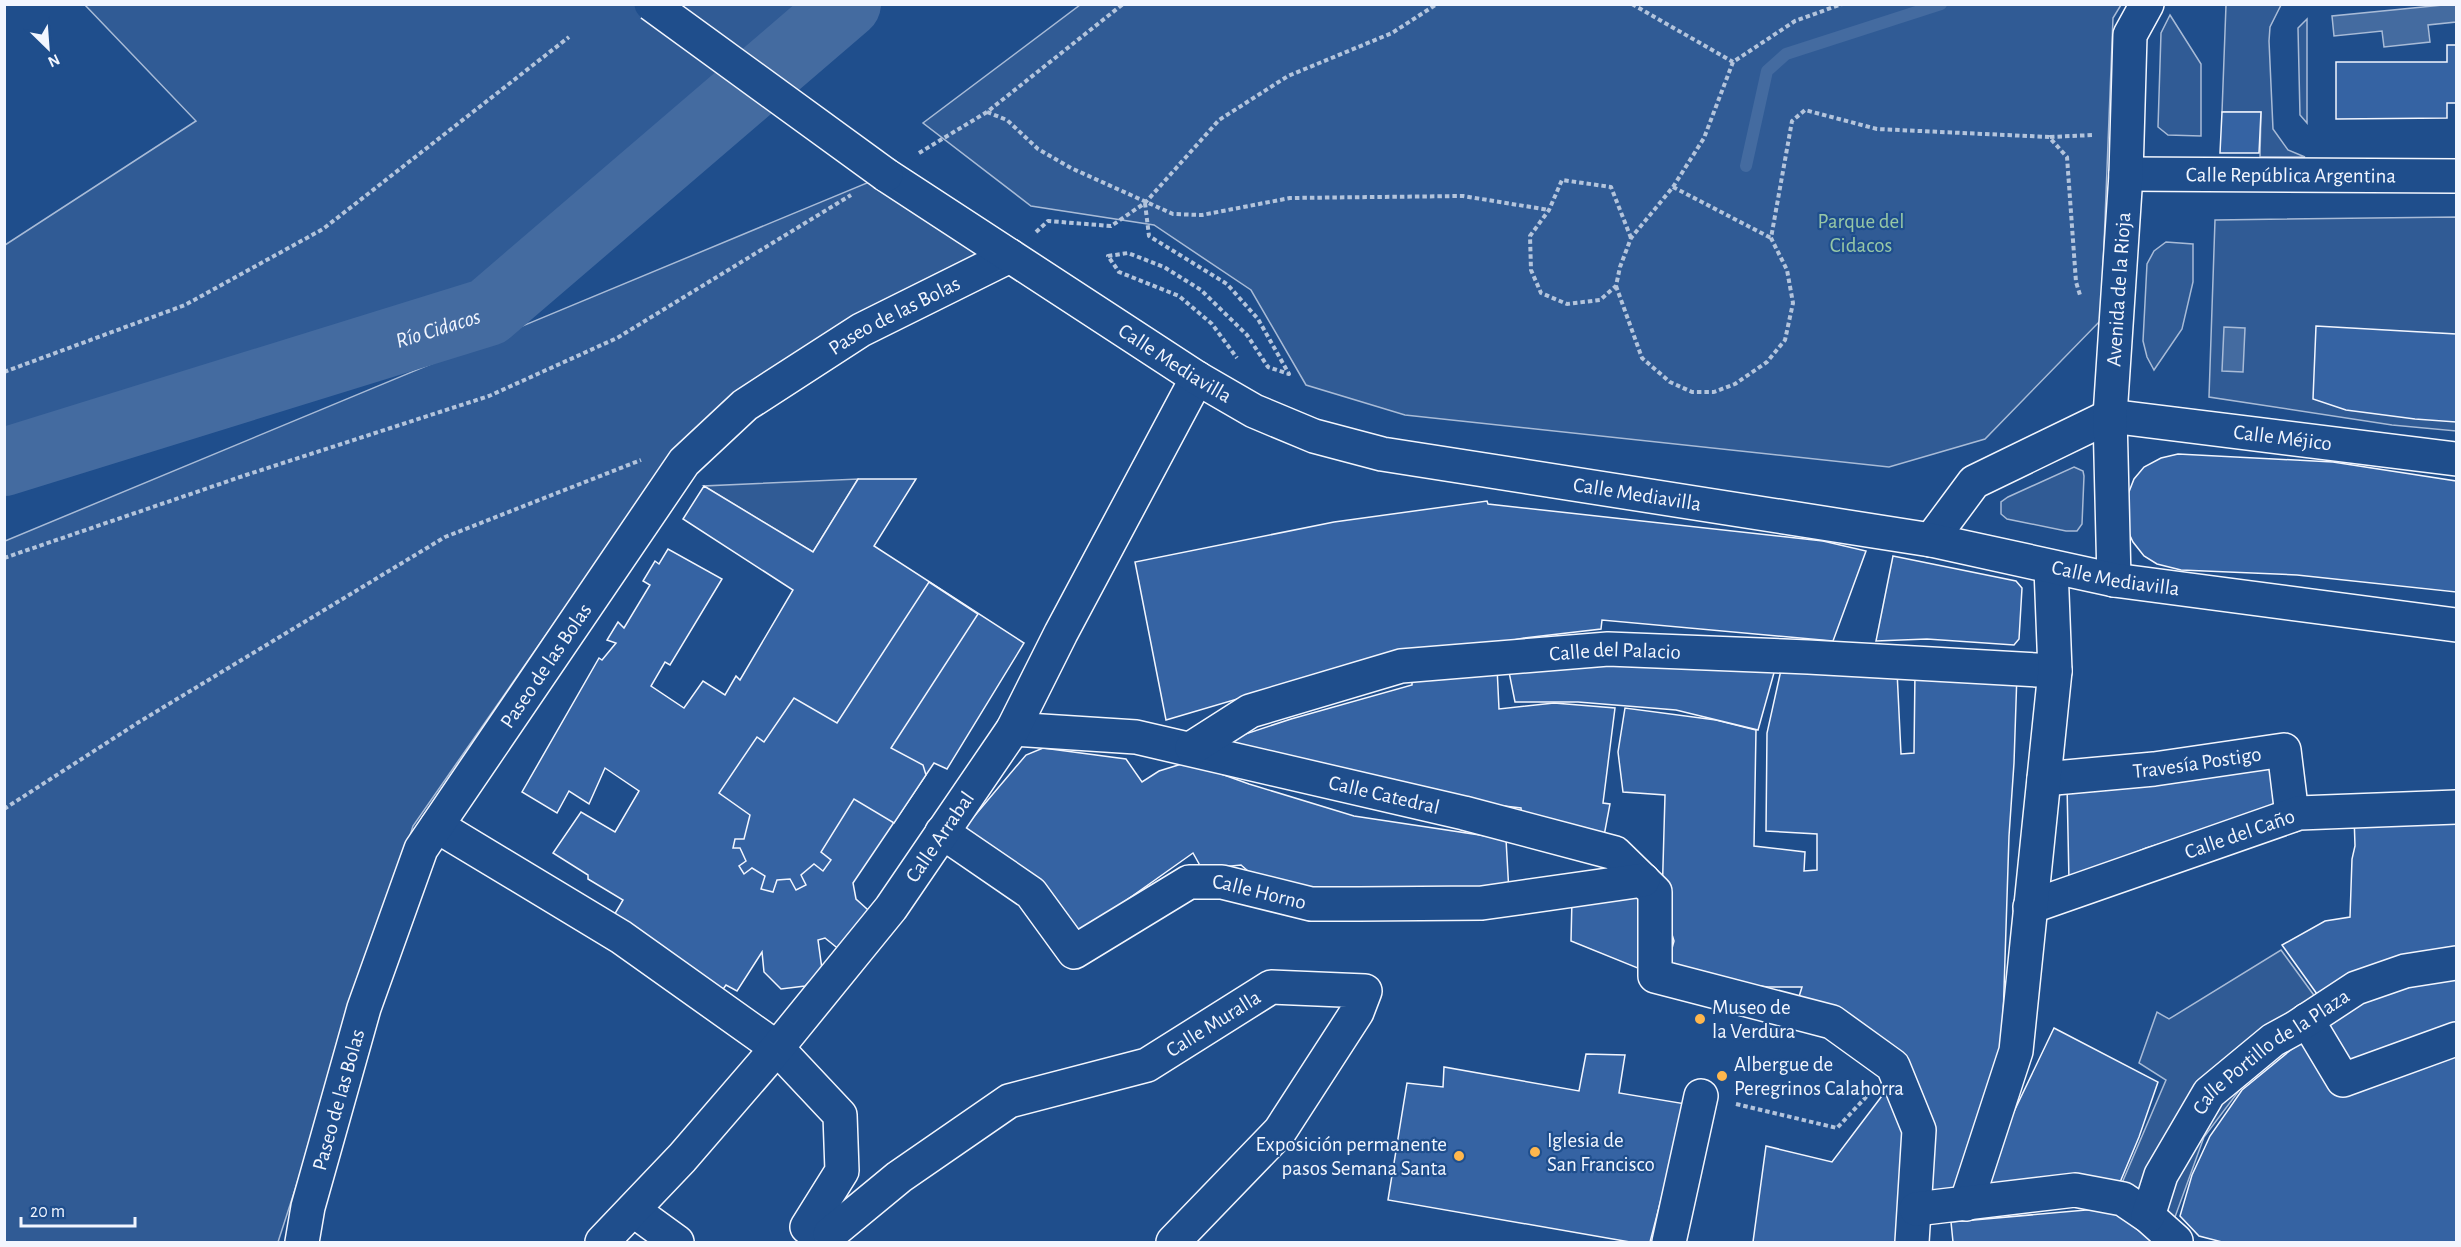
<svg xmlns="http://www.w3.org/2000/svg" width="2461" height="1247" font-family="'Alegreya Sans',sans-serif">
<rect width="100%" height="100%" fill="#1f4e8c"/>
<g fill="#305b95" stroke="#a8bbd7" stroke-width="1.5">
<polygon points="85,5 847,5 488,312 5,462 5,245 196,121"/>
<polygon points="1080,5 2121,5 2113,18 2101,320 1985,439 1889,467 1405,415 1306,385 1251,290 1154,225 1031,206 923,123"/>
<polygon points="2226,5 2281,5 2270,27 2269,41 2273,129 2288,150 2305,157 2260,157 2261,112 2222,112"/>
<polygon points="2170,15 2201,64 2201,136 2168,135 2158,127 2161,33"/>
<polygon points="2307,19 2307,123 2300,115 2298,28"/>
<polygon points="886,175 1010,256 678,445 413,826 278,1242 5,1242 5,541"/>
<polygon points="2456,217 2456,431 2392,425 2209,397 2215,220"/>
<polygon points="2166,242 2193,244 2193,282 2182,329 2154,370 2147,357 2143,341 2147,264 2154,251"/>
<polygon points="2074,467 2083,471 2084,476 2082,524 2077,531 2066,531 2007,519 2001,514 2001,502 2008,497"/>
<polygon points="858,479 813,552 704,486"/>
<polygon points="2281,950 2324,1009 2247,1080 2204,1137 2167,1239 2116,1197 2166,1080 2139,1063 2157,1012 2169,1019"/>
</g>
<g fill="#446ba0" stroke="#a8bbd7" stroke-width="1.5">
<polygon points="2443,5 2456,5 2456,22 2428,25 2430,42 2384,47 2382,31 2334,36 2332,16"/>
<polygon points="2224,327 2245,328 2243,372 2222,371"/>
</g>
<g fill="none" stroke-linecap="round" stroke-linejoin="round">
<polyline stroke="#446ba0" stroke-width="12" points="1746,166 1767,71 1786,54 1941,4"/>
<path stroke="#446ba0" stroke-width="68" id="s1" d="M4 462 488 312 847 4"/>
</g>
<g fill="#3563a3" stroke="#f2f6ff" stroke-width="1.5">
<polygon points="2447,45 2456,45 2456,103 2447,103 2447,118 2336,119 2336,62 2447,62"/>
<polygon points="2222,112 2261,112 2259,153 2220,153"/>
<polygon points="2316,326 2456,334 2456,422 2415,419 2346,410 2313,399"/>
<polygon points="2178,454 2333,462 2456,481 2456,592 2297,575 2181,570 2157,564 2144,556 2133,542 2126,527 2125,502 2134,479 2144,467 2161,458"/>
<polygon points="858,479 916,479 874,546 1024,643 947,769 934,763 853,883 856,899 876,917 846,955 825,938 818,940 822,969 805,986 781,989 764,972 762,952 737,991 726,985 719,995 610,922 623,900 588,879 588,875 553,853 581,812 615,832 639,791 605,768 589,804 569,791 557,813 522,792 599,658 602,660 616,643 607,640 618,622 624,628 650,585 643,581 655,561 659,564 668,549 722,579 670,665 665,662 651,686 684,708 703,681 725,695 736,676 740,680 793,590 683,519 704,486 813,552"/>
<polygon points="1487,501 1488,504 1823,541 1866,551 1833,641 1602,620 1601,629 1524,638 1295,682 1166,720 1135,562 1334,522"/>
<polygon points="1893,556 2016,581 2022,588 2019,639 2014,645 1927,639 1876,641"/>
<polygon points="929,582 978,614 891,748 923,765 926,775 894,823 854,799 821,852 831,860 823,871 814,864 801,875 806,885 796,890 790,879 777,880 773,892 761,889 765,876 752,868 744,874 739,866 746,861 740,848 733,848 735,839 744,839 750,815 719,793 757,737 764,742 794,698 837,723"/>
<polygon points="1783,661 1897,671 1901,754 1914,753 1915,671 2017,673 2014,763 2009,836 2002,1051 1952,1199 1922,1190 1886,1050 1798,1000 1802,987 1768,987 1729,982 1668,963 1674,941 1662,901 1665,795 1623,792 1618,752 1625,708 1716,720 1756,730 1754,846 1805,852 1804,871 1817,870 1817,834 1766,831 1767,733"/>
<polygon points="1507,662 1777,662 1758,730 1676,710 1578,702 1515,702"/>
<polygon points="1497,667 1499,709 1554,703 1615,708 1603,803 1610,804 1604,836 1522,823 1521,808 1478,803 1218,743 1291,719 1412,685 1412,677"/>
<polygon points="1043,748 1126,759 1142,782 1159,771 1188,762 1249,784 1354,816 1506,839 1509,893 1272,892 1241,865 1202,869 1193,853 1073,938 960,833 1026,755"/>
<polygon points="2276,757 2279,808 2146,848 2069,881 2067,785"/>
<polygon points="2354,815 2456,818 2456,956 2322,1001 2282,945 2325,921 2350,917 2352,859 2355,846"/>
<polygon points="1640,888 1640,969 1571,941 1572,899"/>
<polygon points="2456,968 2456,1031 2344,1075 2318,1024 2349,1001"/>
<polygon points="2054,1028 2158,1082 2139,1137 2118,1187 1983,1195 1995,1151"/>
<polygon points="2309,1035 2335,1076 2456,1043 2456,1242 2222,1242 2199,1236 2180,1216 2192,1175 2210,1136 2242,1090"/>
<polygon points="1586,1054 1625,1055 1619,1093 1686,1104 1650,1242 1630,1242 1388,1200 1407,1083 1443,1087 1444,1067 1579,1091"/>
<polygon points="1891,1084 1908,1141 1902,1242 1753,1242 1766,1146 1832,1162"/>
<polygon points="2086,1210 2115,1210 2159,1242 1953,1242 1951,1222"/>
</g>
<g fill="none" stroke-linecap="round" stroke-linejoin="round">
<defs>
<g id="street">
<path id="s2" d="M2126 174 2456 176"/>
<path id="s3" d="M2110 416 2456 459"/>
<polyline points="1931,540 1974,482 2110,416"/>
<path id="s4" d="M2114 580 2110 416 2126 174 2130 35 2147 4"/>
<path id="s5" d="M1013 729 1136 737 1464 813 1615 853 1655 892V976L1832 1022 1893 1066 1919 1130 1912 1242"/>
<path id="s6" d="M1192 748 1250 711 1401 666 1608 649 1808 657 2055 671"/>
<path id="s7" d="M2044 779 2154 769 2284 750 2292 815"/>
<polyline points="437,826 621,937 777,1048 840,1115 842,1171 807,1227"/>
<path id="s8" d="M942 832 1031 893 1074 952 1189 882H1222L1311 904H1359L1482 903 1643 880"/>
<path id="s9" d="M2030 907 2299 813 2456 807"/>
<polyline points="2307,1020 2343,1080 2456,1039"/>
<polyline points="1966,1204 2016,1051 2055,671 2051,568"/>
<polyline points="1916,1209 2075,1190 2123,1199 2148,1216 2176,1241"/>
<polyline points="633,1210 677,1242"/>
<path id="s10" d="M2148 1216 2161 1175 2209 1093 2273 1040 2295 1028 2356 988 2405 971 2456 963"/>
<path id="s11" d="M830 1234 899 1177 1009 1101 1147 1065 1271 987 1365 991 1357 1012 1280 1131 1173 1242"/>
<path id="s12" d="M302 1242 308 1207 364 1008 421 849 684 462 745 405 861 330 1010 256"/>
<path id="s13" d="M602 1242 682 1158 777 1048 891 908 1013 729 1061 633 1197 378"/>
<polyline points="1669,1242 1701,1096"/>
</g>
<g id="secondary">
<path id="s14" d="M886 175 1197 378 1254 411 1314 436 1382 454 1931 540 2114 580 2456 625"/>
</g>
</defs>
<use href="#street" stroke="#f2f6ff" stroke-width="36"/>
<use href="#secondary" stroke="#f2f6ff" stroke-width="36"/>
<g stroke="#b3c4dc" stroke-width="4" stroke-dasharray="4.5 3" stroke-linecap="butt">
<polyline points="1632,4 1733,62"/>
<polyline points="987,112 1007,120 1038,149 1071,168 1173,214 1202,215 1290,198 1463,196 1549,210"/>
<polyline points="2050,137 2093,135"/>
<polyline points="919,153 987,112 1123,4"/>
<polyline points="1673,187 1771,238"/>
<polyline points="1145,203 1149,236 1227,284 1258,319 1289,374 1268,367 1247,335 1201,290 1164,267 1128,253 1108,256 1119,272 1179,296 1212,324 1237,358"/>
<polyline points="1036,232 1048,221 1111,226 1145,203 1219,120 1288,76 1392,33 1437,4"/>
<polyline points="1631,238 1611,187 1562,180 1549,210 1530,236 1531,270 1541,293 1567,304 1600,300 1616,286 1620,267 1631,238 1673,187 1704,138 1733,62 1795,21 1842,4"/>
<polyline points="1616,286 1642,358 1670,382 1692,392 1714,392 1735,384 1767,362 1785,340 1793,303 1787,270 1771,238 1792,121 1805,110 1877,129 2049,137 2067,157 2076,282 2080,295"/>
<polyline points="4,372 185,305 323,229 569,37"/>
<polyline points="4,558 246,475 489,396 617,338 851,195"/>
<polyline points="4,809 139,722 445,537 641,460"/>
<polyline points="1736,1104 1837,1128 1867,1096"/>
</g>
<use href="#street" stroke="#1f4e8c" stroke-width="33"/>
<use href="#secondary" stroke="#1f4e8c" stroke-width="33"/>
<defs>
<polyline id="secondary-bridge" points="651,4 886,175"/>
</defs>
<use href="#secondary-bridge" stroke="#f2f6ff" stroke-width="36" stroke-linecap="butt"/>
<use href="#secondary-bridge" stroke="#1f4e8c" stroke-width="33"/>
</g>
<g fill="#ffb74d" stroke="#1f4e8c" stroke-width="2">
<circle cx="1700" cy="1019" r="6"/>
<circle cx="1722" cy="1076" r="6"/>
<circle cx="1535" cy="1152" r="6"/>
<circle cx="1459" cy="1156" r="6"/>
</g>
<g text-anchor="middle" stroke-width="4.5" stroke-linejoin="round" paint-order="stroke">
<g font-size="21" fill="#f2f6ff" stroke="#1f4e8c">
<text dy="7" stroke="none"><textPath href="#s2" startOffset="165">Calle República Argentina</textPath></text>
<text dy="7" stroke="none"><textPath href="#s4" startOffset="291">Avenida de la Rioja</textPath></text>
<text dy="7" stroke="none"><textPath href="#s12" startOffset="1137">Paseo de las Bolas</textPath></text>
<text dy="7" stroke="none"><textPath href="#s14" startOffset="345">Calle Mediavilla</textPath></text>
<text dy="7" stroke="none"><textPath href="#s3" startOffset="174">Calle Méjico</textPath></text>
<text dy="7" stroke="none"><textPath href="#s14" startOffset="831">Calle Mediavilla</textPath></text>
<text dy="7" stroke="none"><textPath href="#s14" startOffset="1317">Calle Mediavilla</textPath></text>
<text dy="7" stroke="none"><textPath href="#s6" startOffset="441">Calle del Palacio</textPath></text>
<text dy="7" stroke="none"><textPath href="#s12" startOffset="633">Paseo de las Bolas</textPath></text>
<text dy="7" stroke="none"><textPath href="#s7" startOffset="154">Travesía Postigo</textPath></text>
<text dy="7" stroke="none"><textPath href="#s5" startOffset="378">Calle Catedral</textPath></text>
<text dy="7" stroke="none"><textPath href="#s9" startOffset="222">Calle del Caño</textPath></text>
<text dy="7" stroke="none"><textPath href="#s13" startOffset="528">Calle Arrabal</textPath></text>
<text dy="7" stroke="none"><textPath href="#s8" startOffset="387">Calle Horno</textPath></text>
<text dy="7" stroke="none"><textPath href="#s11" startOffset="444">Calle Muralla</textPath></text>
<text dy="7" stroke="none"><textPath href="#s10" startOffset="212">Calle Portillo de la Plaza</textPath></text>
<text dy="7" stroke="none"><textPath href="#s12" startOffset="147">Paseo de las Bolas</textPath></text>
</g>
<g font-size="21" fill="#97c8a6" stroke="#1f4e8c">
<text x="1861" y="228">Parque del<tspan x="1861" dy="24">Cidacos</tspan></text>
</g>
<g font-size="21" fill="#f2f6ff" stroke="#1f4e8c" text-anchor="start">
<text x="1712" y="1014">Museo de<tspan x="1712" dy="24">la Verdura</tspan></text>
<text x="1734" y="1071">Albergue de<tspan x="1734" dy="24">Peregrinos Calahorra</tspan></text>
<text x="1547" y="1147">Iglesia de<tspan x="1547" dy="24">San Francisco</tspan></text>
<text x="1447" y="1151" text-anchor="end">Exposición permanente<tspan x="1447" dy="24">pasos Semana Santa</tspan></text>
</g>
<g font-size="22" font-style="italic" fill="#f2f6ff" stroke="#1f4e8c">
<text dy="8" stroke="none"><textPath href="#s1" startOffset="454">Río Cidacos</textPath></text>
</g>
</g>
<rect width="2461" height="1247" fill="none" stroke="#f2f6ff" stroke-width="12"/>
<g transform="translate(48 48) rotate(155)" stroke="#1f4e8c" stroke-width="4.5" paint-order="stroke">
<path d="M0-4.5L10 22L0 15L-10 22Z" fill="#f2f6ff"/>
<text y="-9" font-size="16" font-weight="bold" text-anchor="middle" fill="#f2f6ff">N</text>
</g>
<path d="M21 1217v9h114v-9" fill="none" stroke="#f2f6ff" stroke-width="3"/>
<text x="30" y="1217" font-size="18" fill="#f2f6ff" stroke="#1f4e8c" stroke-width="4.5" paint-order="stroke">20 m</text>
</svg>
